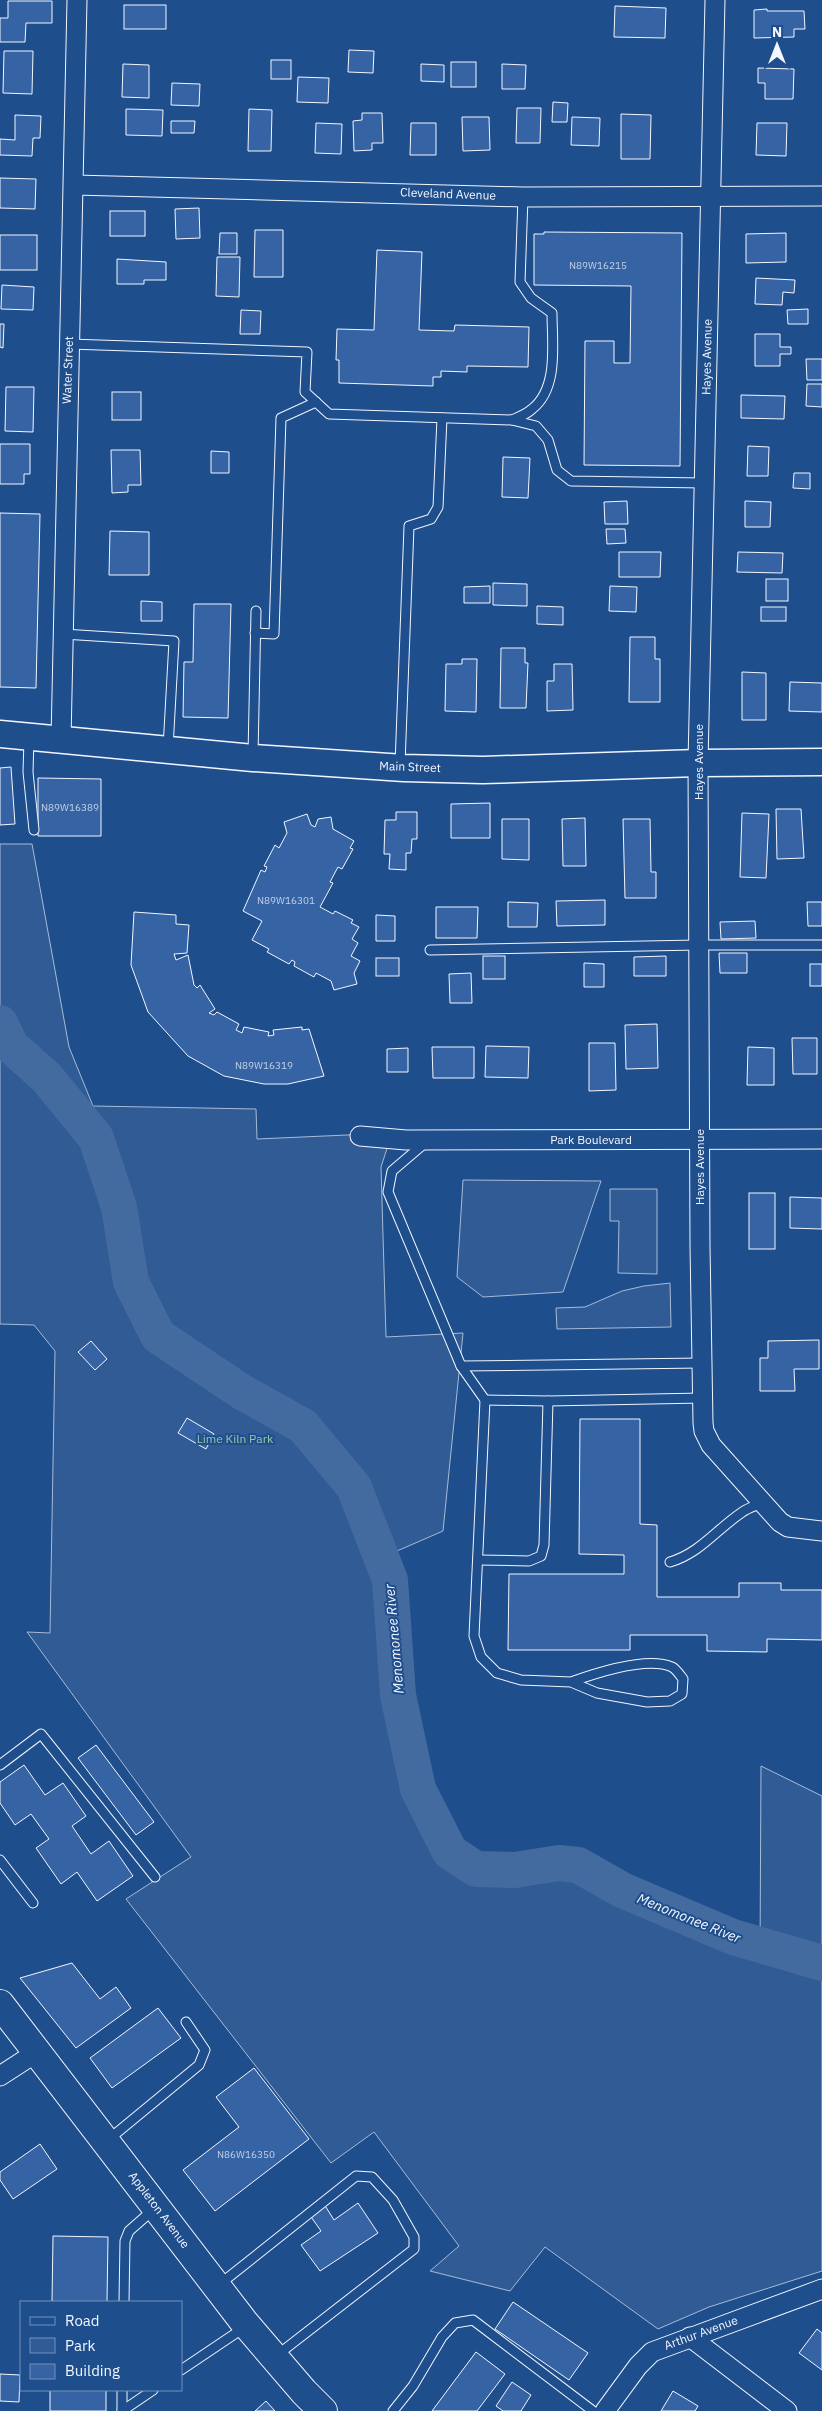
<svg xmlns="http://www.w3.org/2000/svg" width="822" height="2411" font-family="'IBM Plex Sans',sans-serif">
<rect width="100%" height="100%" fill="#1f4e8c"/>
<g fill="#305b95" stroke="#a8bbd7">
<polygon points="0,844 32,844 69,1047 93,1106 256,1109 257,1139 392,1133 381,1167 386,1337 463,1333 443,1531 367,1564 382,1603 389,1691 405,1790 422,1835 443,1861 476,1882 499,1882 544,1875 575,1877 613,1894 669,1927 760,1956 761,1766 822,1796 822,2271 709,2307 658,2329 545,2247 510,2291 430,2271 459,2246 374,2132 331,2163 126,1899 191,1857 27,1632 50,1633 55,1351 34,1325 0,1324"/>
<polygon points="463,1180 601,1181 563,1292 483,1297 457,1277"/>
<polygon points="610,1189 657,1189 657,1274 618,1273 619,1221 610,1221"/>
<polygon points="670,1283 671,1327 557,1329 556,1308 585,1307 622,1291 644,1286"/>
</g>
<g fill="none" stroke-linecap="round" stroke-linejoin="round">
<polyline stroke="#446ba0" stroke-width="36" points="0,1023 11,1046 47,1078 96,1138 119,1207 131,1282 158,1336 242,1392 303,1426 354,1487 390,1580 398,1695 418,1789 450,1852 476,1869 515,1870 559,1863 578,1865 622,1890 733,1937 822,1963"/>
</g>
<g fill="#3563a3" stroke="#f2f6ff">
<polygon points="8,1 52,1 52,23 26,23 25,42 0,42 0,18 8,18"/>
<rect x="124" y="5" width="42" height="24"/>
<polygon points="615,6 666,8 665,38 614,37"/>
<polygon points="767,9 767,11 804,11 805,29 794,29 794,37 754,38 754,10"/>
<polygon points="349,50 374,51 373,73 348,72"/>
<polygon points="4,51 33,51 32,94 3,93"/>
<rect x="271" y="60" width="20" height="19"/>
<rect x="451" y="62" width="25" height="25"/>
<polygon points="123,64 149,65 149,98 122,97"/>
<polygon points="421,64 444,65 444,82 421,81"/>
<polygon points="502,64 526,65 525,89 502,89"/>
<polygon points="758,68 794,69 793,99 765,99 765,83 758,83"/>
<polygon points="298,77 329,78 328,103 297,102"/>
<polygon points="172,83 200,84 199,106 171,105"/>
<polygon points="553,102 568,103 567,122 552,122"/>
<polygon points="517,108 541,108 540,143 516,143"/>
<polygon points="126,109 163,110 162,136 126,135"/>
<polygon points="249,109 272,110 271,151 248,151"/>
<polygon points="362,113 382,113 383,143 372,143 372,150 354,151 353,121 362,120"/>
<polygon points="621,114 651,115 650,159 621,159"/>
<polygon points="15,115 41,116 40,138 33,138 32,156 0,155 0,139 15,140"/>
<polygon points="462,117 489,117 490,150 463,151"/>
<polygon points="572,117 600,118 599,146 571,145"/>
<polygon points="171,121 195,121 194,133 171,133"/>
<polygon points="316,123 342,124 341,154 315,153"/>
<polygon points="411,123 436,123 436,155 410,155"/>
<polygon points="757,123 787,123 786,156 756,155"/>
<polygon points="0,178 36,179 35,209 0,208"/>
<polygon points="199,208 200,238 176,239 175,209"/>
<rect x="110" y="211" width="35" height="25"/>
<polygon points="255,230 283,230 283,277 254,277"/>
<polygon points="544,232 682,233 680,466 584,465 585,341 614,341 614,363 630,363 631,286 534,285 534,234 544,234"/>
<polygon points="220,233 237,233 237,254 219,254"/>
<polygon points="786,233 786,262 746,263 746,234"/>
<rect x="0" y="235" width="37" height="35"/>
<polygon points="377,250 422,252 419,330 454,331 455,325 529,327 528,367 467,366 467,372 441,371 441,377 433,377 433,386 339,383 339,360 336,360 337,329 374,330"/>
<polygon points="217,257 240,257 239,297 216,296"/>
<polygon points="117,259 166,262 166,280 144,280 144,284 117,284"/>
<polygon points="756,278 795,280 794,293 783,292 782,305 755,304"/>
<polygon points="2,285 34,287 33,310 1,309"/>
<polygon points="808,309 808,324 788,324 787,310"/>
<polygon points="241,310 261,311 260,334 240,334"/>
<polygon points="0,324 4,324 3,348 0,347"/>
<polygon points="755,334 780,334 780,347 791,347 791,354 780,354 780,366 755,366"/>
<polygon points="806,359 822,359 822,380 807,380"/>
<polygon points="807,384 822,384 822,407 806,406"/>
<polygon points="6,387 34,387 33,432 5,431"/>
<rect x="112" y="392" width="29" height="28"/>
<polygon points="741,395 785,396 784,419 741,418"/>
<polygon points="0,444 30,444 30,474 24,474 24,484 0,484"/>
<polygon points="748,446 769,447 768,476 747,476"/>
<polygon points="111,450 140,450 141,485 128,485 128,492 112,493"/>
<polygon points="211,451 229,452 229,473 211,473"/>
<polygon points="503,457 530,458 528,498 502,497"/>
<polygon points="794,473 810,473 810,489 793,488"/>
<polygon points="627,501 628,524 605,524 604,502"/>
<polygon points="745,501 771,502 770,527 745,527"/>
<polygon points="0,513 40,514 36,688 0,687"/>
<polygon points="606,529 625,529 626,543 607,544"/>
<polygon points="110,531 149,532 149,575 109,575"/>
<polygon points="619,552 661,552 660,577 619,577"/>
<polygon points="738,552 783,553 782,573 737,572"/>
<rect x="766" y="579" width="22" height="22"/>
<polygon points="493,583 527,584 527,606 493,605"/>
<polygon points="490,586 490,603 464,603 464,587"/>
<polygon points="610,586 637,587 636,612 609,611"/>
<polygon points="141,601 162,602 162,621 141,621"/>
<polygon points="194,604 231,604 228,718 183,717 184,662 193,662"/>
<polygon points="537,606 563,607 563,625 537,624"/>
<rect x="761" y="607" width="25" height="14"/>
<polygon points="630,637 655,637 655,659 660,659 660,702 629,702"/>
<polygon points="501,648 525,648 525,663 528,663 526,708 500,708"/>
<polygon points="462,659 477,659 476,712 445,711 446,664 462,664"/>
<polygon points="554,664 572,664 573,710 547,711 547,681 554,681"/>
<polygon points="742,672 766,673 766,720 742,720"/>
<polygon points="790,682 822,683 822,712 789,711"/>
<polygon points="11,767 15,824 0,825 0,768"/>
<polygon points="38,778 101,779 101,836 38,836"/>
<polygon points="490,803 490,838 451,838 451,804"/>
<polygon points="776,809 801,809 804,858 777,859"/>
<polygon points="396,812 417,812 417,839 412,839 411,853 406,853 406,870 389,869 390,854 384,854 385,820 396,820"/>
<polygon points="742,813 769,814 766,878 740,877"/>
<polygon points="307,814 311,825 315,827 318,819 331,817 333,829 354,841 350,848 353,849 342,869 338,867 330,882 333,883 320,907 333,914 335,911 353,920 351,923 359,927 352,939 358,943 351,956 360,961 354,973 357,984 334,990 331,981 316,973 314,977 294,966 295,962 292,960 289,964 267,952 269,949 252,940 262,921 243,911 261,870 265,872 267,867 264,866 275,845 279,848 287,833 284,822"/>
<polygon points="585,818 586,866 563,866 562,819"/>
<polygon points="502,819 529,819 529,860 502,859"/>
<polygon points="623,819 650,819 651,872 656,872 656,898 625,898"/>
<polygon points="605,900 605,925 557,926 556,901"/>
<polygon points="508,902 538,903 537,927 508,927"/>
<polygon points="807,902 822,902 822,926 808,926"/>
<polygon points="436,907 478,907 477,938 436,938"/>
<polygon points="134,912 176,915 176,924 189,925 187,953 174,954 176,960 188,955 194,985 197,988 200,985 215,1009 209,1013 214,1015 217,1012 239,1024 236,1030 242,1033 244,1027 269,1032 268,1036 274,1035 273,1030 302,1027 302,1030 309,1029 324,1076 288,1084 264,1084 224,1076 188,1056 148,1012 131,965"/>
<polygon points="376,915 395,916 395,941 376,941"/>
<polygon points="755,921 756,938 721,939 720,922"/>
<polygon points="719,953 747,953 747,973 720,973"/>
<rect x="483" y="956" width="22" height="23"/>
<polygon points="666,956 666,976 634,976 634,957"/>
<rect x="376" y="958" width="23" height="18"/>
<polygon points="584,963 604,964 604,987 584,987"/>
<rect x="810" y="964" width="12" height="22"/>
<polygon points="471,973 472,1003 450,1003 449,974"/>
<polygon points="657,1024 658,1068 626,1069 625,1025"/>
<polygon points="792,1038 817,1038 817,1074 793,1074"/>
<polygon points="589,1043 615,1043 616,1090 589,1091"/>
<polygon points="486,1046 529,1047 528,1078 485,1077"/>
<polygon points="432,1047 474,1047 474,1078 433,1078"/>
<polygon points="748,1047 774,1048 774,1085 747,1085"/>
<polygon points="408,1048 408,1072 387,1072 387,1049"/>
<rect x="749" y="1193" width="26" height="56"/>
<polygon points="790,1197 822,1198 822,1229 790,1228"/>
<polygon points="819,1340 819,1369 794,1369 795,1391 760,1391 760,1358 768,1358 768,1341"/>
<polygon points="91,1341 107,1359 95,1370 78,1352"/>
<polygon points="187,1418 214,1434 206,1449 178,1433"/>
<polygon points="580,1419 640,1419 640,1524 657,1525 657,1597 739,1597 739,1583 781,1583 781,1590 822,1590 822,1640 767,1639 767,1652 707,1651 707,1635 630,1635 630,1650 508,1650 509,1574 624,1574 624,1555 579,1554"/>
<polygon points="96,1745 154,1822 136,1835 78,1758"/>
<polygon points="24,1765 45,1795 63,1783 86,1816 72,1826 91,1854 109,1841 133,1876 97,1901 77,1872 61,1884 36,1848 49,1839 31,1814 15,1825 0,1803 0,1782"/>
<polygon points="72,1963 100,1999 116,1987 131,2008 76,2048 20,1978"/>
<polygon points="158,2008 181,2038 112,2088 90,2058"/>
<polygon points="254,2068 309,2139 215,2211 183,2170 239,2127 216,2097"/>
<polygon points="40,2144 57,2169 13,2199 0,2180 0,2172"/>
<polygon points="358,2203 378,2233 320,2271 301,2245 321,2231 309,2214 324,2204 334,2220"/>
<polygon points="53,2236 108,2237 107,2302 52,2302"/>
<polygon points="513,2302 588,2353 569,2380 495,2329"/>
<polygon points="817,2329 822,2333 822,2370 799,2353"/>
<polygon points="476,2352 505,2374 477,2411 432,2411"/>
<polygon points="0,2374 20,2375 19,2402 0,2401"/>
<polygon points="512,2382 531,2395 521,2411 503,2411 496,2406"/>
<rect x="50" y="2390" width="56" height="21"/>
<polygon points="673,2391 698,2406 695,2411 661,2411"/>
<polygon points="266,2401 275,2411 255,2411"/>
</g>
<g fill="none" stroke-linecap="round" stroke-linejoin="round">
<defs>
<g id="lane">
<path d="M69 344 307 352 305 392 329 414 512 420C519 417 527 414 532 409 559 388 552 343 552 313L531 298 520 282 523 197"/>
<polyline points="512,420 536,426 548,440 557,470 571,481 704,483"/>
<polyline points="255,633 274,634 281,418 316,402"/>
<polyline points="63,634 174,641 168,748"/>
<polyline points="29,739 28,772 34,830"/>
<polyline points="253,755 256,611"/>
<polyline points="400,765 409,526 431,519 438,507 442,418"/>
<polyline points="430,950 699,945 822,945"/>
<polyline points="426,1142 392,1171 388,1192 461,1366 702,1363"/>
<path d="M461 1366 485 1400 474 1636 481 1657 497 1673 521 1680 571 1682 597 1693 647 1702 670 1701 682 1694 683 1679C680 1675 676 1669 672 1667 647 1656 596 1673 571 1682"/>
<polyline points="485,1400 548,1401 703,1398"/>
<polyline points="479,1560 529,1561 541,1556 544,1545 548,1401"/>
<path d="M670 1562C700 1553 716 1530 741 1513 747 1508 755 1506 762 1503"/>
<polyline points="0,1765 41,1734 155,1877"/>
<polyline points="0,1860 33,1903"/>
<polyline points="108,2140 199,2065 205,2050 186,2022"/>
<polyline points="220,2284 356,2176 372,2177 393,2200 414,2237 414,2249 276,2356"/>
<polyline points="124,2302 125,2241 129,2231 154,2209"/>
<polyline points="181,2370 245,2327"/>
<polyline points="122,2411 153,2390"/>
<polyline points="122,2411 122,2390"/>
<polyline points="393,2411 413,2386 442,2337 455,2323 473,2320 593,2411"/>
</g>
<g id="street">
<polyline points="715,0 698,763 700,1246 703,1423 704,1431 711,1445 780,1522 788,1527 822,1531"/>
<polyline points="74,185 523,197 822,196"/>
<polyline points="61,740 77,0"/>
<polyline points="360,1136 406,1140 822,1139"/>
<polyline points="0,2076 37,2052"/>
<polyline points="690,2337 787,2411"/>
<polyline points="605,2411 638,2366 652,2352 822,2289"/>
</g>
<polyline id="secondary" points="0,734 253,758 404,768 483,770 698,763 822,762"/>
<polyline id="primary" points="0,2004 244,2322 304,2392 323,2411"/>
</defs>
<use href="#lane" stroke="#f2f6ff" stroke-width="11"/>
<use href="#street" stroke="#f2f6ff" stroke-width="21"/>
<use href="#secondary" stroke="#f2f6ff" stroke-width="29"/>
<use href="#primary" stroke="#f2f6ff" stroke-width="30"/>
<use href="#lane" stroke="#1f4e8c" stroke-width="9"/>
<use href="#street" stroke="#1f4e8c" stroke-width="19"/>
<use href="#secondary" stroke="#1f4e8c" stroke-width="26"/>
<use href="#primary" stroke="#1f4e8c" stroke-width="28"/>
</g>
<g text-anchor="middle" stroke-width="4" stroke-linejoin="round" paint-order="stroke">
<g font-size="10" fill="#c3d1e8">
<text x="598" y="269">N89W16215</text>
<text x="70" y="811">N89W16389</text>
<text x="286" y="904">N89W16301</text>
<text x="264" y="1069">N89W16319</text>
<text x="246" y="2158">N86W16350</text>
</g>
<g font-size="12" fill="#f2f6ff" stroke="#1f4e8c">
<text transform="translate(448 194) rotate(2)" y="4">Cleveland Avenue</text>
<text transform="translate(707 357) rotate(-89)" y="4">Hayes Avenue</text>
<text transform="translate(68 370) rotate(-88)" y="4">Water Street</text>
<text transform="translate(699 762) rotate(-90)" y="4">Hayes Avenue</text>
<text transform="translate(410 767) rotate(2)" y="4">Main Street</text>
<text x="591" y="1144">Park Boulevard</text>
<text transform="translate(700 1167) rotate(-90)" y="4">Hayes Avenue</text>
<text transform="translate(159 2210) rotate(53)" y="4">Appleton Avenue</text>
<text transform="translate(701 2333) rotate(-20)" y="4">Arthur Avenue</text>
</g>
<g font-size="12" fill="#97c8a6" stroke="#1f4e8c">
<text x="235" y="1443">Lime Kiln Park</text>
</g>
<g font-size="14" font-style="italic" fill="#f2f6ff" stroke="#1f4e8c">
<text transform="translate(394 1639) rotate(-95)" y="5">Menomonee River</text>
<text transform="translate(689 1918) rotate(22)" y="5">Menomonee River</text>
</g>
</g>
<rect x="20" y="2301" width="162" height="90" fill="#1f4e8c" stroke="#7391ba"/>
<rect x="30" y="2317" width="25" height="8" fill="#1f4e8c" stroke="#7391ba"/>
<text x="65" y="2326" font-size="15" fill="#f2f6ff">Road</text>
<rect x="30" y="2338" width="25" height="15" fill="#305b95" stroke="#7391ba"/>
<text x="65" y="2351" font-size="15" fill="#f2f6ff">Park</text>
<rect x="30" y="2364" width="25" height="15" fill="#3563a3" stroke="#7391ba"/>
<text x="65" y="2376" font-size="15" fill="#f2f6ff">Building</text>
<g transform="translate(777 45)" stroke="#1f4e8c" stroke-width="4" paint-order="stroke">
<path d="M0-4L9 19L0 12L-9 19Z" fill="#f2f6ff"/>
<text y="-8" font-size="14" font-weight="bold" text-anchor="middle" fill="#f2f6ff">N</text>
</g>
</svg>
